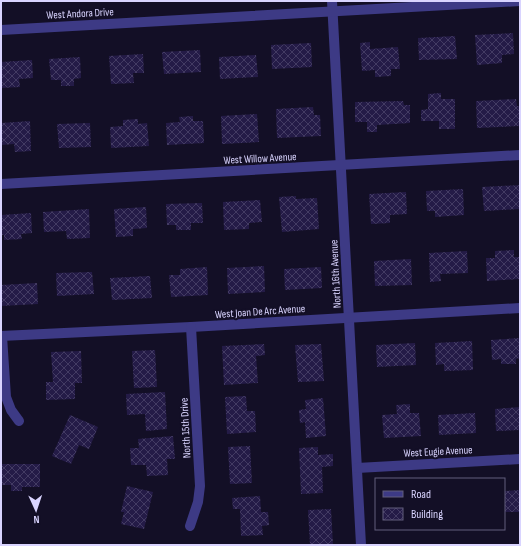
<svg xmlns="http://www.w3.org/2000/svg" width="521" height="546" font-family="'Sofia Sans Condensed',sans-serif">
<defs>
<pattern id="building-cross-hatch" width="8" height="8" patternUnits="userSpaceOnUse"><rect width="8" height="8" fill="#241b47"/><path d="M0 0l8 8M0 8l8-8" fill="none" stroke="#433b63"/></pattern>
</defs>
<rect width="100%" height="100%" fill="#130f26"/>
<g fill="url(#building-cross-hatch)">
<polygon points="513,33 514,54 502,55 502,63 477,65 475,35"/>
<polygon points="455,36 457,59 419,60 418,38"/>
<polygon points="370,42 370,49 398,47 400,69 391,69 391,76 375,77 375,70 362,71 360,43"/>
<polygon points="311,43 312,67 272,69 271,45"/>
<polygon points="200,50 201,72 164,74 162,52"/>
<polygon points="143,54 144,73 133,73 134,83 111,84 109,56"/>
<polygon points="256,55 258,77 220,79 219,57"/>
<polygon points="80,57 81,78 74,79 74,86 61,86 61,80 51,80 49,59"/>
<polygon points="32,60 33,78 19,79 20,87 1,88 1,62"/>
<polygon points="441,93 441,99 455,99 455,129 439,129 439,121 421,121 421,110 428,109 428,94"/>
<polygon points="516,99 517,106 520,106 520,126 477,128 476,101"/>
<polygon points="403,101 404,105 410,105 410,123 377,125 377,132 367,132 367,122 355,122 355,102"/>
<polygon points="313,107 314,115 320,115 321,136 277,138 276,109"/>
<polygon points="257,114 259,142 222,144 221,116"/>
<polygon points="193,116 193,121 203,121 204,143 167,145 166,123 180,122 179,117"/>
<polygon points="138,119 138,124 147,123 149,146 111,148 110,127 123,126 123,120"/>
<polygon points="30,121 31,151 15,152 14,144 1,145 1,123"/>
<polygon points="90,123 91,147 59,148 57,124"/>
<polygon points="520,185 520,209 484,211 482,187"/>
<polygon points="463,189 464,215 435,217 435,211 427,211 426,191"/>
<polygon points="406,192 407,214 390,215 390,223 371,224 369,194"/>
<polygon points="296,196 296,199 317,198 319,229 282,232 279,197"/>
<polygon points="260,200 262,222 249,223 249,229 224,230 223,202"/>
<polygon points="202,203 203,223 191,223 191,230 176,230 176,225 167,225 166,204"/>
<polygon points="146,207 147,228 133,229 133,236 116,237 114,209"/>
<polygon points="89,209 90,238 67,239 66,231 44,232 43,212"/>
<polygon points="31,213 32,233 21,234 22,239 4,240 4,235 1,235 1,215"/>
<polygon points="514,250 514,257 520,257 520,279 487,281 486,258 495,258 495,251"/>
<polygon points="467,251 468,273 440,274 441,281 430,282 429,253"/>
<polygon points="411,259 412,285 375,286 374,261"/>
<polygon points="264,266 265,292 228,294 227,268"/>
<polygon points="207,267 208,295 171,297 169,275 180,275 180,269"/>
<polygon points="321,267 322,288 285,290 284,269"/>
<polygon points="92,272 94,294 57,296 56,273"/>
<polygon points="150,276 152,298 112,300 110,278"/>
<polygon points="37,283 38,304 1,306 1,285"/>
<polygon points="520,338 520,358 516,359 516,364 501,364 501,359 492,360 491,340"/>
<polygon points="472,341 473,370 444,371 444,364 436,365 435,343"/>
<polygon points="415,343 416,365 377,367 376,345"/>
<polygon points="264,344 265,355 256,356 258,383 224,385 222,346"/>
<polygon points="321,344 324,381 298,382 295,345"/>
<polygon points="155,350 157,387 134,388 132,351"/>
<polygon points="81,351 82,383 75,383 75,399 46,400 46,382 53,382 51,352"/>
<polygon points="165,392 167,429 146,431 145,414 127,415 126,394"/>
<polygon points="246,396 247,411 255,411 256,432 227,434 225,397"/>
<polygon points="323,398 326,436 306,438 305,422 300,423 299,410 306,409 305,400"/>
<polygon points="410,404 410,413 419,413 421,436 384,438 382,415 397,414 396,405"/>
<polygon points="520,407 520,430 496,431 495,409"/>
<polygon points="475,413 476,433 439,435 438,415"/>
<polygon points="70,415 98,427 89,449 79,445 71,464 52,456"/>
<polygon points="173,436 175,459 167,459 168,475 147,476 146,465 131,465 130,448 139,448 138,439"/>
<polygon points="250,446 252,483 230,484 228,447"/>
<polygon points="318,447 318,455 333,454 333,466 322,467 323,493 301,494 299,448"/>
<polygon points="2,464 40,464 40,487 22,487 22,491 11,491 11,485 2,485"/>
<polygon points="127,486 153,492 144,529 121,524 124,512 121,512"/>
<polygon points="520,490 520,512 504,512 504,491"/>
<polygon points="260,496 261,512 268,512 269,525 262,526 263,535 241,536 240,509 233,509 232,498"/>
<polygon points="331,509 333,545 310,545 308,510"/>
</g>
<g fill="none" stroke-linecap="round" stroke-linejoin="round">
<g stroke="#3d3a85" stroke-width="10">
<polyline points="332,1 361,545"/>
<polyline points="1,30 520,1"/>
<polyline points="1,184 520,155"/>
<polyline points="1,336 191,327 520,308"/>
<polyline points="2,336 6,397 11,410 19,421"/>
<polyline points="357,468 520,459"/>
<polyline points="190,526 198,502 200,486 191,327"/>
</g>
</g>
<g text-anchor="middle" stroke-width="4" stroke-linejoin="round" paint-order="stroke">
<g font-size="11" fill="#d9d4ff" stroke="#130f26">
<text transform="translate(80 13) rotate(-3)" y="4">West Andora Drive</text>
<text transform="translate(260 158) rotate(-3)" y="4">West Willow Avenue</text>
<text transform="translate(335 274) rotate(-93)" y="4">North 16th Avenue</text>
<text transform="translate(260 311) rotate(-4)" y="4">West Joan De Arc Avenue</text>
<text transform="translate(185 428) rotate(-93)" y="4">North 15th Drive</text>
<text transform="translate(438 451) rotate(-3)" y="4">West Eugie Avenue</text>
</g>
</g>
<rect width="521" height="546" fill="none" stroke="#d9d4ff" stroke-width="4"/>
<rect x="375" y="478" width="130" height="52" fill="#130f26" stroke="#625e7d"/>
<rect x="383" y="491" width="20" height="6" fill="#3d3a85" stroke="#625e7d"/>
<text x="411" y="498" font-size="12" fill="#d9d4ff">Road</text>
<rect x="383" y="508" width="20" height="12" fill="url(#building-cross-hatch)" stroke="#625e7d"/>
<text x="411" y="518" font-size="12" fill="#d9d4ff">Building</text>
<g transform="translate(36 510) rotate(177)" stroke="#130f26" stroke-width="3" paint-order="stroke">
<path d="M0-3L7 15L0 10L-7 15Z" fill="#d9d4ff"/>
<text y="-6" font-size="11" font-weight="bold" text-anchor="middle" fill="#d9d4ff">N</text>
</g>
</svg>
